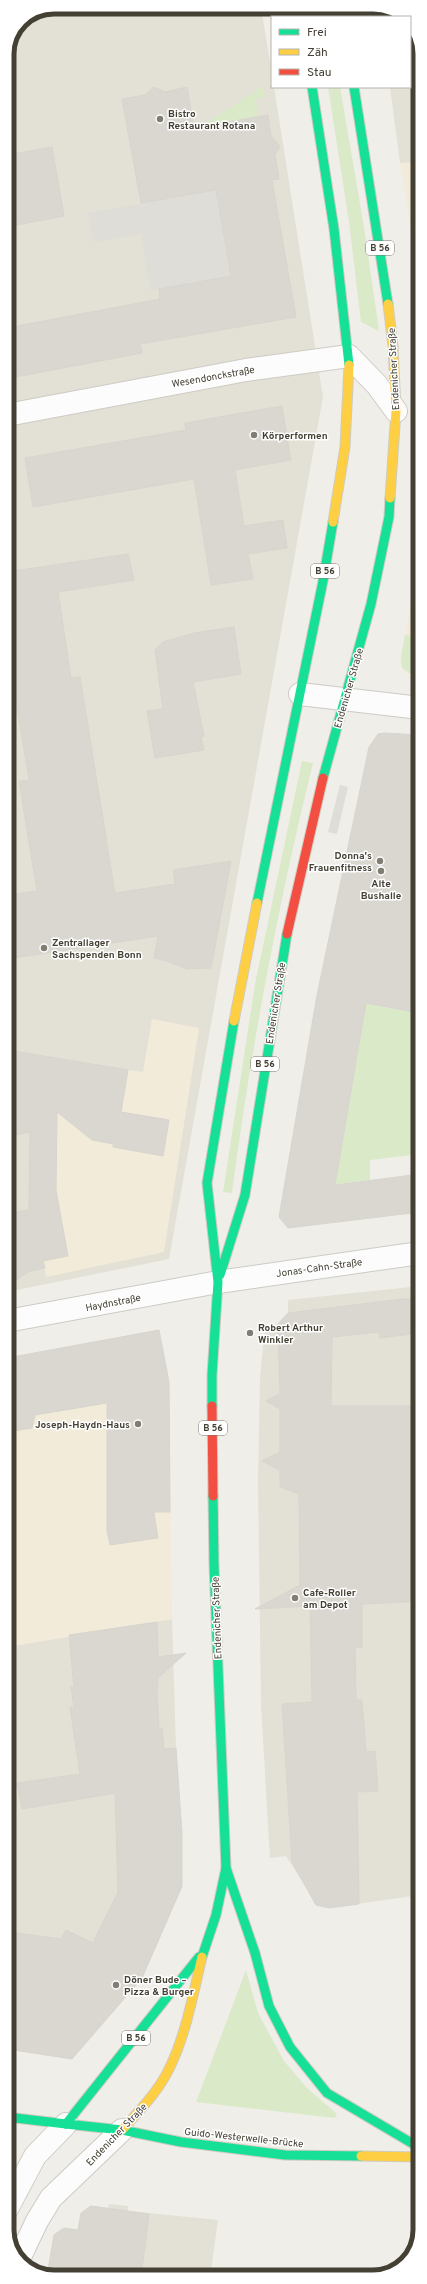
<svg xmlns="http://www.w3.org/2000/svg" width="427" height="2284" font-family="Overpass,sans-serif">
<rect width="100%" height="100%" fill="#efeee8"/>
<g fill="#e3e0d5">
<polygon points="54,7 261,7 272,74 272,87 274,87 323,397 169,1259 7,1292 7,54 21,21"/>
<polygon points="380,8 399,17 381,17"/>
<polygon points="410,28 420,48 420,162 400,163 390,87 410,87"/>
<polygon points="420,1286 420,1895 335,1907 311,1895 286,1856 270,1858 261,1705 258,1479 260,1378 265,1327 278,1324 288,1313 288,1300"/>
<polygon points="172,1619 176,1748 182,1841 182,1887 142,1978 72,2059 7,2049 7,1647"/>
<polygon points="109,2204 128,2206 128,2211 218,2220 210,2277 47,2276 54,2235 64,2228 78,2230 81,2213 91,2206 108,2209"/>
</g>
<g fill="#f2ebda">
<polygon points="420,162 420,280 400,163"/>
<polygon points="420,557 420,676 406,673 400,662"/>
<polygon points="152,1019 199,1028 164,1252 46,1277 43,1261 68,1256 56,1190 57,1106 92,1140 113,1144 113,1147 163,1155 169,1120 121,1112 128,1070 143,1072"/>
<polygon points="159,1330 169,1382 172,1619 7,1647 7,1358"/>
</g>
<g fill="#daeac8">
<polygon points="315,7 326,7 328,17 317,17"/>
<polygon points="263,86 265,97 256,99 258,116 202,126"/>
<polygon points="328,87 340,87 364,227 379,331 361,322 349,222"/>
<path d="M420 208V256C417 244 407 215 420 208Z"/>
<polygon points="405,635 420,637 420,676 412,675 402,668 401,656"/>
<path d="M302 761 313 763C278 905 251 1048 232 1193L223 1192 255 984Z"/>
<polygon points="366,1003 420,1013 420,1154 370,1160 370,1180 339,1184 335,1184"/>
<polygon points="246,1970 258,2013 284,2061 307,2088 337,2114 335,2118 196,2102"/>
</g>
<g fill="#deddd8">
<polygon points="410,28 418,45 410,46"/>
<polygon points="216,190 231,276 151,291 141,234 93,242 88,213"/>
<polygon points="340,785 348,787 337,834 328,832"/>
</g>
<g fill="#d9d7d0" stroke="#d7d5ce">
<polygon points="153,87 165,92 187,87 194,128 268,115 271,136 280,146 275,155 279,179 272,180 296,317 140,344 142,353 10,378 7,363 7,328 160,299 159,289 231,276 216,190 141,203 122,99 145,95"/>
<polygon points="52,147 64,216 7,227 7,155"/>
<polygon points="282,406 291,460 235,470 244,526 283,520 287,548 248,554 253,579 211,585 194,479 33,507 25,458 186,430 185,423"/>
<polygon points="128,554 134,580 58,592 71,678 80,677 115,893 175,884 173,870 231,861 211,968 187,969 167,961 154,958 158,936 7,959 7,895 37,891 19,781 29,780 13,684 7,685 7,572"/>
<polygon points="234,627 241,674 193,682 204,736 201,737 204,750 155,758 147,711 163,709 155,650 163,642 194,633"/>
<polygon points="384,733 420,735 420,1013 366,1003 335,1185 420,1174 420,1212 288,1228 279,1217 317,995 369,747 378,734"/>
<polygon points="7,1050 128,1070 121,1112 169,1120 163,1156 113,1147 113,1144 92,1140 57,1112 56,1190 68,1256 43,1261 45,1268 30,1271 7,1286 7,1213 29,1210 30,1132 7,1137"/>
<polygon points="403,1299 420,1299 420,1333 380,1338 379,1332 332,1337 331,1406 420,1406 420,1601 362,1604 362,1647 355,1648 356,1700 362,1700 366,1752 375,1751 378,1791 357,1792 359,1904 329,1908 316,1905 292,1862 282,1704 312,1702 310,1606 255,1609 300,1585 299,1494 280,1487 280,1470 262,1461 280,1452 280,1409 266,1401 280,1394 278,1324 288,1313"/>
<polygon points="159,1330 169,1382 170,1512 154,1512 158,1538 110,1545 107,1531 107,1403 35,1415 32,1428 7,1432 7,1358"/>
<polygon points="157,1622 158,1657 186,1653 158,1678 157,1694 159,1728 162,1728 164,1749 176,1748 182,1833 182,1886 142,1978 72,2059 7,2049 7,1949 10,1932 61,1939 66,1930 93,1943 118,1892 115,1793 22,1809 17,1783 80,1774 70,1707 74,1707 71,1687 74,1687 69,1635"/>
<polygon points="91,2206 149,2214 141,2277 90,2273 90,2277 47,2276 54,2235 64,2228 78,2230 81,2213"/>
</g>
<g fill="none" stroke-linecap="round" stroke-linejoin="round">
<defs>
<g id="street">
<polyline points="7,415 246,370 349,356 377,385 396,411"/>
<polyline points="300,694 420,708"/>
<polyline points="7,1321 218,1282 420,1253"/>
<polyline points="7,2209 35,2156 66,2124"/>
<polyline points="19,2259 37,2221 51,2198 122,2130"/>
</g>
<g id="fast">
<polyline points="301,7 302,17"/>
<polyline points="341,7 343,17"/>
<polyline points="312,87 334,229 349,365"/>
<polyline points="354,87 388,304"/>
<polyline points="323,778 371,604 389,517 390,498"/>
<polyline points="257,903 323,581 333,522"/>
<polyline points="220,1275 245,1195 287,934"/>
<polyline points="212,1406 212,1375 218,1282 207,1183 234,1021"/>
<polyline points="226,1868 255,1953 269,2006 290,2047 327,2093 420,2148"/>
<polyline points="202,1957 216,1915 226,1868 214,1565 213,1496"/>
<polyline points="7,2117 66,2124"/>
<polyline points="66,2124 122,2130 181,2142 285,2155 361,2156"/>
<polyline points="66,2124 199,1957"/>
</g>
<g id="slow">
<polyline points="388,304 393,346 396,411 390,498"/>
<polyline points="333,522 345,447 349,365"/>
<polyline points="234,1021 257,903"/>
<path d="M122 2130C139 2111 158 2092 169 2069 186 2035 193 1994 202 1957"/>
<polyline points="361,2156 420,2157"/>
</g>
<g id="jam">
<polyline points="287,934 323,778"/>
<polyline points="212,1406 213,1496"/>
</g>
</defs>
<use href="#street" stroke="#cdcbc5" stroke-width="24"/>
<use href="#fast" stroke="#cfcbbf" stroke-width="11"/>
<use href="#slow" stroke="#cfcbbf" stroke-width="11"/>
<use href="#jam" stroke="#cfcbbf" stroke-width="11"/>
<use href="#street" stroke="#fdfcfc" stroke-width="22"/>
<use href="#fast" stroke="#16e098" stroke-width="9"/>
<use href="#slow" stroke="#ffcf43" stroke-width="9"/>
<use href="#jam" stroke="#f24e42" stroke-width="9"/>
</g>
<g fill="#807d73" stroke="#fff" stroke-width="1.5">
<circle cx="160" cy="119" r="4"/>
<circle cx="254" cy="435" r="4"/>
<circle cx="380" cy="861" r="4"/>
<circle cx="381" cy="871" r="4"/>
<circle cx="44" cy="948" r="4"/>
<circle cx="250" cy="1333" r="4"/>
<circle cx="138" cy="1424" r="4"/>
<circle cx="295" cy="1598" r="4"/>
<circle cx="116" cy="1985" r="4"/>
</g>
<g text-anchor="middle" stroke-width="3" stroke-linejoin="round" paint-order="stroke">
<g fill="#fff" stroke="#7d7971" stroke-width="1">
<rect x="366" y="241" width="28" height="14" rx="3"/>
<rect x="311" y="564" width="28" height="14" rx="3"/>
<rect x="251" y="1057" width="28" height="14" rx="3"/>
<rect x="199" y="1421" width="28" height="14" rx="3"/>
<rect x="122" y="2031" width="28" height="14" rx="3"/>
</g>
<g font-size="9" font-weight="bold" fill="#454034">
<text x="380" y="251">B 56</text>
<text x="325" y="574">B 56</text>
<text x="265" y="1067">B 56</text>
<text x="213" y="1431">B 56</text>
<text x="136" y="2041">B 56</text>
</g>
<g font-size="10" font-weight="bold" fill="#454034" stroke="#fff" text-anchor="start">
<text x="168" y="117">Bistro<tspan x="168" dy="12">Restaurant Rotana</tspan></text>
<text x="262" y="439">Körperformen</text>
<text x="372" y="859" text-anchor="end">Donna's<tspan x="372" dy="12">Frauenfitness</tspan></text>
<text x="381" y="887" text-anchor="middle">Alte<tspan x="381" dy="12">Bushalle</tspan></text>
<text x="52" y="946">Zentrallager<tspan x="52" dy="12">Sachspenden Bonn</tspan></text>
<text x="258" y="1331">Robert Arthur<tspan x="258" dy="12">Winkler</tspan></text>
<text x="130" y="1428" text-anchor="end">Joseph-Haydn-Haus</text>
<text x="303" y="1596">Cafe-Roller<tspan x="303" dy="12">am Depot</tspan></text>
<text x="124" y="1983">Döner Bude –<tspan x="124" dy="12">Pizza &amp; Burger</tspan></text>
</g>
<g font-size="10" fill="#454034" stroke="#fff">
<text transform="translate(393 369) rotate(-93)" y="4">Endenicher Straße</text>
<text transform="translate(213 376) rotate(-10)" y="4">Wesendonckstraße</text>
<text transform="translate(348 688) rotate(-74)" y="4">Endenicher Straße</text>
<text transform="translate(275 1003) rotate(-81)" y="4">Endenicher Straße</text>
<text transform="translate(319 1267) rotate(-8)" y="4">Jonas-Cahn-Straße</text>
<text transform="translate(113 1302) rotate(-11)" y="4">Haydnstraße</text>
<text transform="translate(216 1618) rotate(-92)" y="4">Endenicher Straße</text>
<text transform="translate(116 2134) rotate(-46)" y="4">Endenicher Straße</text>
<text transform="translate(244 2137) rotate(6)" y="4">Guido-Westerwelle-Brücke</text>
</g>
</g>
<path d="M0 0H427V2284H0ZM54 14H373A40 40 0 0 1 413 54V2230A40 40 0 0 1 373 2270H54A40 40 0 0 1 14 2230V54A40 40 0 0 1 54 14Z" fill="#fff" fill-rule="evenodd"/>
<path fill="none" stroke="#454034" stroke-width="5" d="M54 14H373A40 40 0 0 1 413 54V2230A40 40 0 0 1 373 2270H54A40 40 0 0 1 14 2230V54A40 40 0 0 1 54 14Z"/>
<rect x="271" y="16" width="140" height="72" fill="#ffffff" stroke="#b5b3ae"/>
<rect x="279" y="29" width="20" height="6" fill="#16e098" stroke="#b5b3ae"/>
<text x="307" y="36" font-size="12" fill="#454034">Frei</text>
<rect x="279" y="49" width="20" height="6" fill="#ffcf43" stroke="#b5b3ae"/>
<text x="307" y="56" font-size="12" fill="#454034">Zäh</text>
<rect x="279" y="69" width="20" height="6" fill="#f24e42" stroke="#b5b3ae"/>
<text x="307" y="76" font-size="12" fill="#454034">Stau</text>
</svg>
